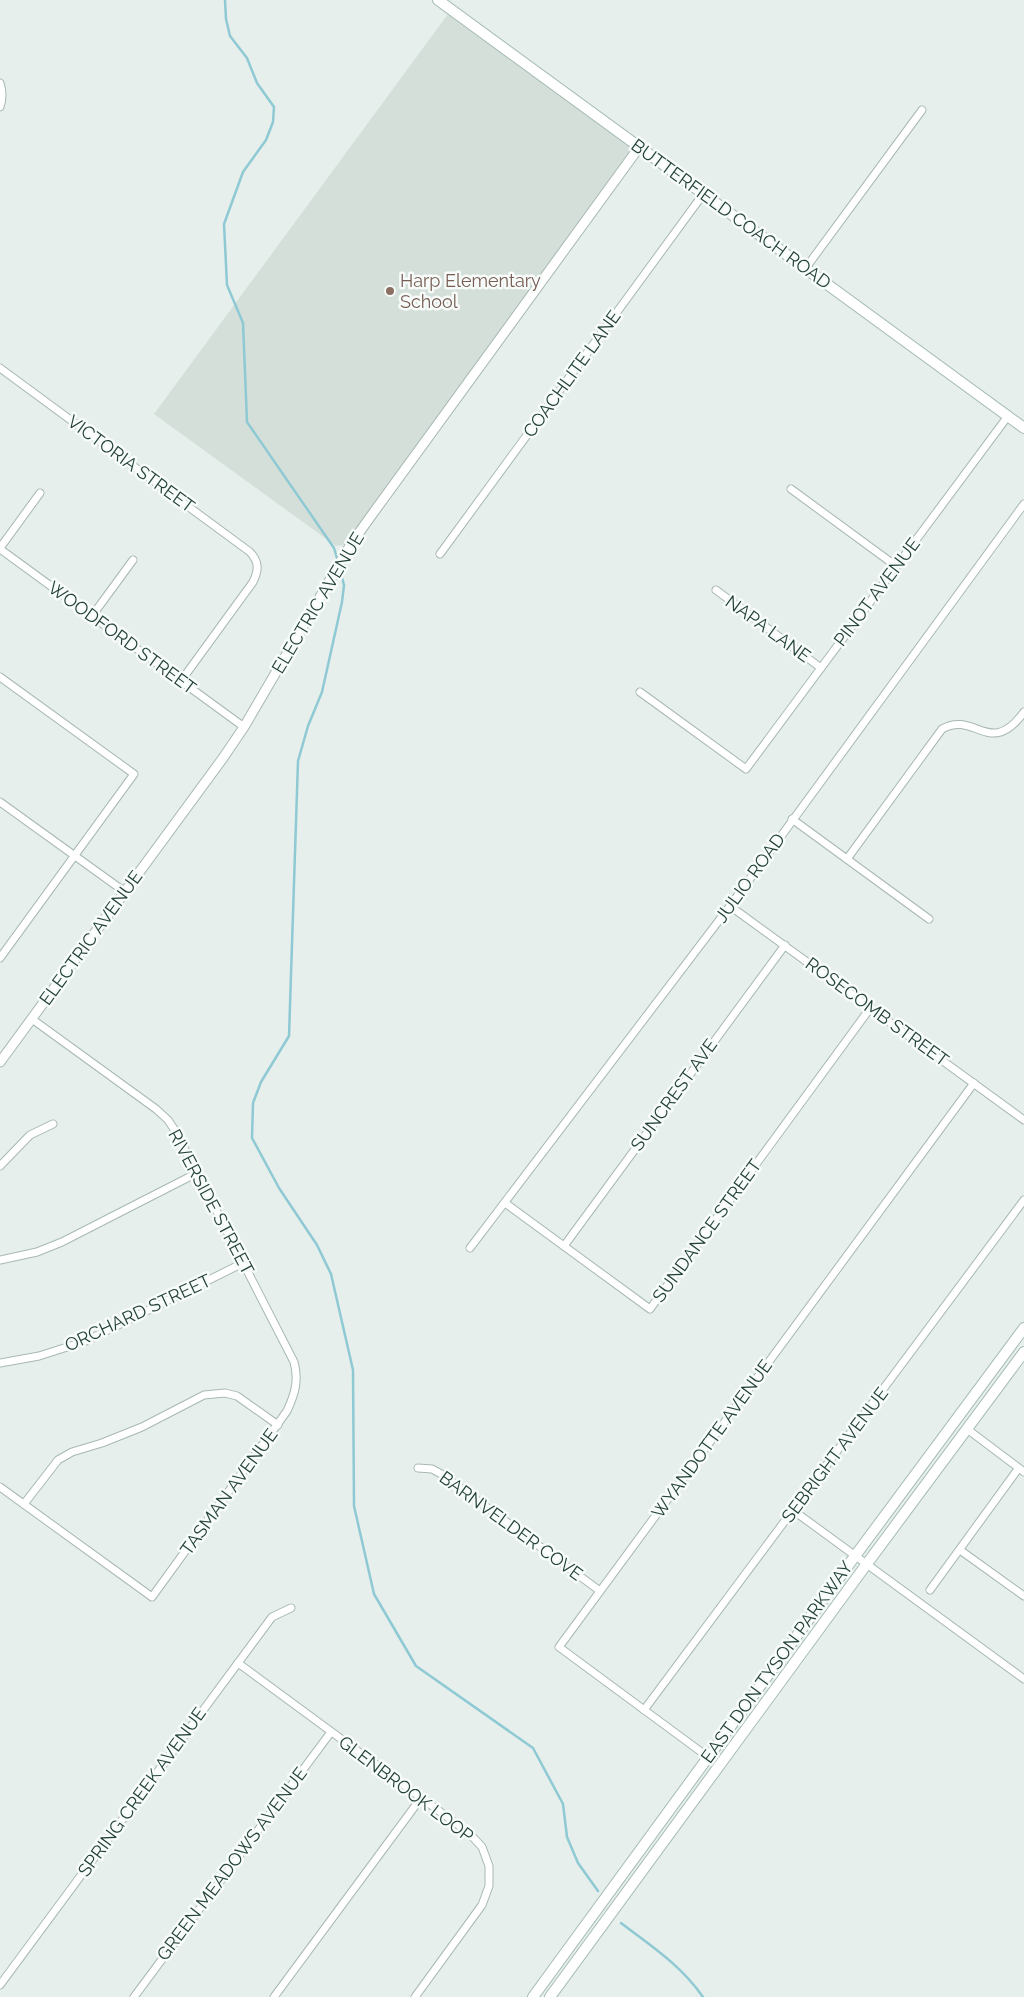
<svg xmlns="http://www.w3.org/2000/svg" width="1024" height="1997" font-family="Raleway,sans-serif">
<rect width="100%" height="100%" fill="#e6efeb"/>
<polygon fill="#d4dfda" points="451,10 640,146 351,544 336,546 154,414"/>
<g fill="none" stroke-linecap="round" stroke-linejoin="round">
<g stroke="#8ec9d4" stroke-width="2.5">
<polyline points="225,0 226,19 230,36 247,58 257,83 274,107 273,122 266,140 243,172 224,224 227,285 243,323 247,422 334,548 338,562"/>
<polyline points="340,570 344,585 342,602 322,692 308,726 298,761 289,1036 261,1082 253,1103 252,1138 279,1188 317,1245 331,1274 353,1370 354,1506 374,1594 416,1666 533,1748 563,1804 567,1837 578,1863 598,1891"/>
<path d="M621 1923C651 1946 681 1965 703 1997"/>
</g>
<defs>
<g id="minor">
<path d="M0 83C3 92 3 98 0 107"/>
<polyline points="805,269 922,110"/>
<path d="M0 368 250 552C259 562 259 570 253 582L181 681"/>
<polyline points="791,489 896,566"/>
<polyline points="0,548 40,493"/>
<polyline points="0,549 244,727"/>
<polyline points="440,554 704,193"/>
<polyline points="716,590 821,668"/>
<polyline points="92,616 133,560"/>
<polyline points="0,677 134,774 0,958"/>
<polyline points="640,692 746,769 1008,416"/>
<polyline points="0,802 125,892"/>
<polyline points="792,819 929,919"/>
<path d="M847 859 942 729C975 710 990 759 1024 712"/>
<polyline points="730,906 1024,1120"/>
<polyline points="0,1166 30,1135 53,1124"/>
<polyline points="505,1203 650,1309 871,1007"/>
<polyline points="564,1246 785,945"/>
<polyline points="470,1248 730,906 1024,504"/>
<polyline points="0,1260 37,1252 62,1242 197,1173"/>
<polyline points="0,1363 39,1356 86,1341 243,1263"/>
<polyline points="967,1429 1024,1472"/>
<polyline points="418,1468 432,1469 443,1475 600,1591"/>
<path d="M0 1487 152 1597 287 1411C295 1394 299 1380 294 1362L176 1132 168 1120 156 1109 32 1019"/>
<polyline points="24,1504 58,1460 72,1452 102,1443 142,1427 204,1395 225,1393 237,1396 278,1425"/>
<polyline points="794,1511 1024,1679"/>
<polyline points="960,1550 1024,1596"/>
<polyline points="930,1590 1018,1469"/>
<polyline points="238,1663 469,1833 482,1847 489,1866 489,1886 482,1905 415,1997"/>
<polyline points="644,1710 1024,1200"/>
<polyline points="708,1757 559,1647 974,1083"/>
<polyline points="0,1985 272,1617 291,1608"/>
<polyline points="134,1997 331,1732"/>
<polyline points="274,1997 421,1798"/>
</g>
<polyline id="tertiary" points="0,1062 223,758 244,727 351,544 371,516 640,146"/>
<g id="secondary">
<polyline points="438,0 1024,428"/>
<polyline points="533,1997 855,1556 1024,1328"/>
<polyline points="550,1997 866,1565 1024,1352"/>
</g>
</defs>
<use href="#minor" stroke="#a8b8b2" stroke-width="9"/>
<use href="#tertiary" stroke="#a8b8b2" stroke-width="11"/>
<use href="#secondary" stroke="#a4bbb3" stroke-width="12"/>
<use href="#minor" stroke="#fff" stroke-width="7"/>
<use href="#tertiary" stroke="#fff" stroke-width="9"/>
<use href="#secondary" stroke="#fff" stroke-width="10"/>
</g>
<circle fill="#8d6e63" stroke="#f7fbf9" stroke-width="2" cx="390" cy="291" r="5"/>
<g text-anchor="middle" stroke-width="5" stroke-linejoin="round" paint-order="stroke">
<g font-size="18" fill="#24423a" stroke="#f7fbf9">
<text transform="translate(731 214) rotate(36)" y="6">BUTTERFIELD COACH ROAD</text>
<text transform="translate(572 374) rotate(-54)" y="6">COACHLITE LANE</text>
<text transform="translate(131 464) rotate(36)" y="6">VICTORIA STREET</text>
<text transform="translate(877 592) rotate(-53)" y="6">PINOT AVENUE</text>
<text transform="translate(318 603) rotate(-59)" y="6">ELECTRIC AVENUE</text>
<text transform="translate(768 629) rotate(36)" y="6">NAPA LANE</text>
<text transform="translate(122 638) rotate(36)" y="6">WOODFORD STREET</text>
<text transform="translate(750 878) rotate(-54)" y="6">JULIO ROAD</text>
<text transform="translate(91 938) rotate(-54)" y="6">ELECTRIC AVENUE</text>
<text transform="translate(877 1012) rotate(36)" y="6">ROSECOMB STREET</text>
<text transform="translate(674 1095) rotate(-54)" y="6">SUNCREST AVE</text>
<text transform="translate(211 1202) rotate(62)" y="6">RIVERSIDE STREET</text>
<text transform="translate(707 1231) rotate(-54)" y="6">SUNDANCE STREET</text>
<text transform="translate(138 1313) rotate(-25)" y="6">ORCHARD STREET</text>
<text transform="translate(712 1439) rotate(-54)" y="6">WYANDOTTE AVENUE</text>
<text transform="translate(835 1455) rotate(-53)" y="6">SEBRIGHT AVENUE</text>
<text transform="translate(229 1492) rotate(-54)" y="6">TASMAN AVENUE</text>
<text transform="translate(511 1526) rotate(36)" y="6">BARNVELDER COVE</text>
<text transform="translate(777 1662) rotate(-54)" y="6">EAST DON TYSON PARKWAY</text>
<text transform="translate(406 1789) rotate(37)" y="6">GLENBROOK LOOP</text>
<text transform="translate(142 1792) rotate(-54)" y="6">SPRING CREEK AVENUE</text>
<text transform="translate(232 1864) rotate(-53)" y="6">GREEN MEADOWS AVENUE</text>
</g>
<g font-size="18" fill="#785e54" stroke="#f7fbf9" text-anchor="start">
<text x="400" y="287">Harp Elementary<tspan x="400" dy="21">School</tspan></text>
</g>
</g>
</svg>
